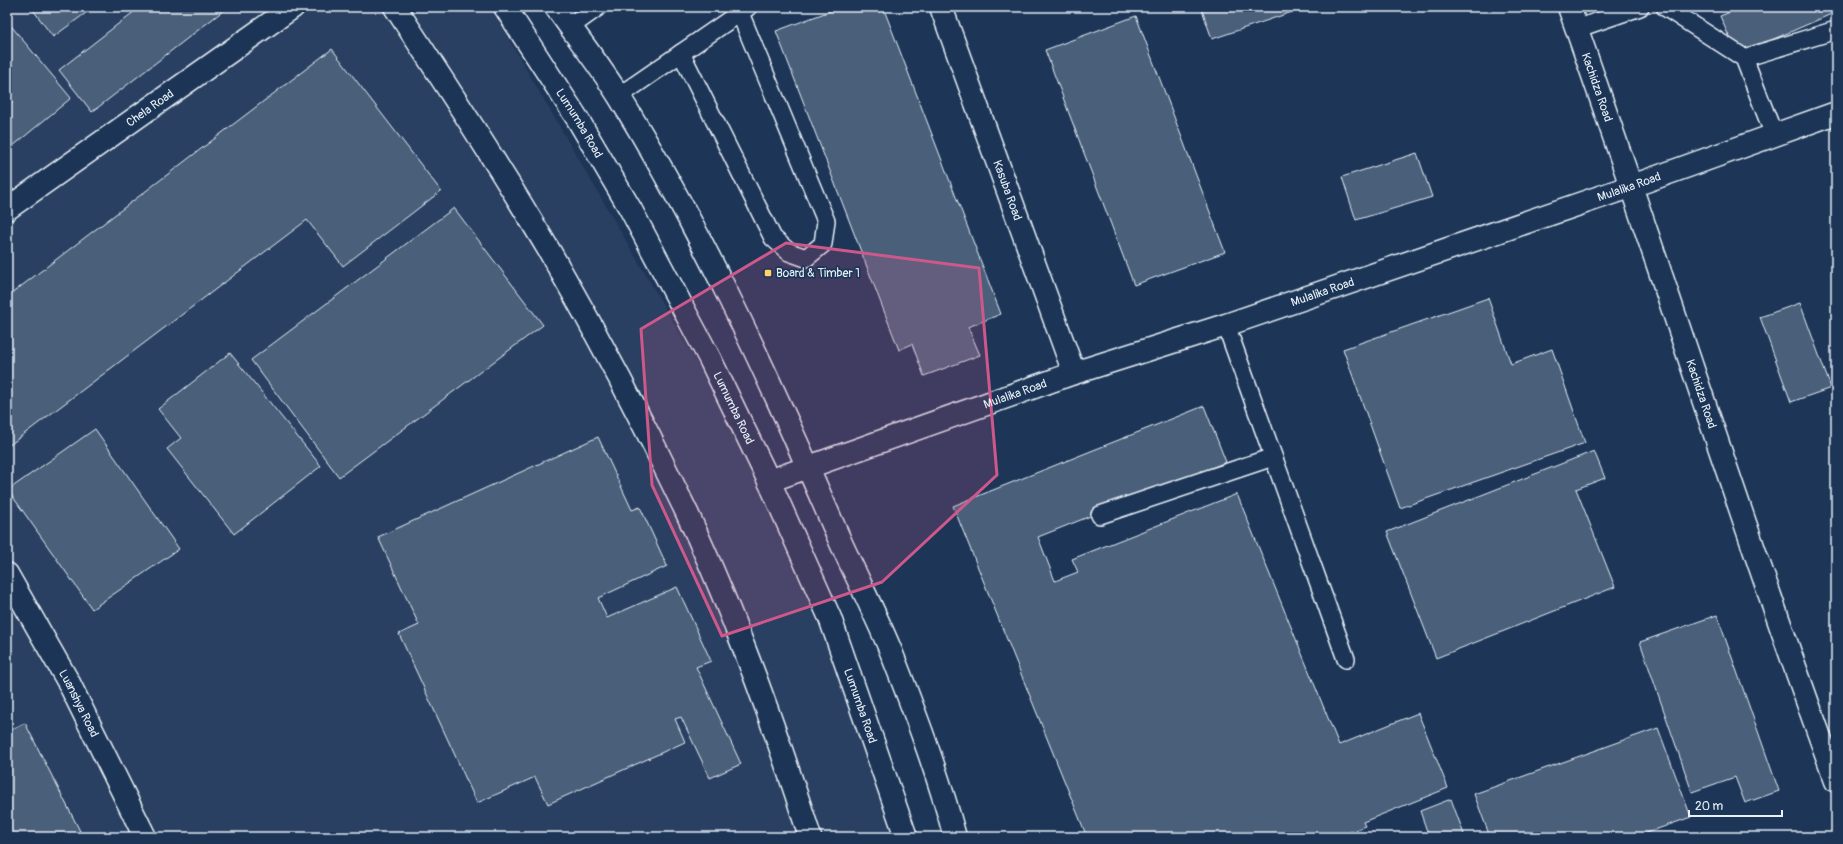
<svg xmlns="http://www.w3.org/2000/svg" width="1843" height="844" font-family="Pangolin,sans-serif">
<rect width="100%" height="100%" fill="#1d3557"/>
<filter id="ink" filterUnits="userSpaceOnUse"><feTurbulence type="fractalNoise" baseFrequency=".025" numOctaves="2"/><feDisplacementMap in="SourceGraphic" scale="8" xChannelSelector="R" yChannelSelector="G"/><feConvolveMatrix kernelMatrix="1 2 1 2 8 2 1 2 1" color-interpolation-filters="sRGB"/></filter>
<g filter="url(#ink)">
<polygon fill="#2a4162" points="7,7 490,7 775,497 899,837 7,837"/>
<g fill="#495e7a" stroke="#e8f1f8">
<polygon points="31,7 94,7 53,37"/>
<polygon points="140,7 228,7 92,112 59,70"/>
<polygon points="841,7 883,7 1001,314 968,327 980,355 924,376 912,344 899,350 776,31"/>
<polygon points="1201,7 1307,7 1212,39"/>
<polygon points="1743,7 1836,7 1836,12 1737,55 1720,16"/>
<polygon points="1136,16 1225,252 1134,285 1045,50"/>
<polygon points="7,21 71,98 7,151 7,107 13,101 7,94"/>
<polygon points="332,49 441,191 343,266 307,220 7,447 7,297"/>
<polygon points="1417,153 1432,197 1356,220 1342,177"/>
<polygon points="454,208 543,325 339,477 251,360"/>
<polygon points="1488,298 1511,364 1552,349 1585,443 1400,508 1343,349"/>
<polygon points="1800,303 1831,388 1791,402 1760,317"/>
<polygon points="230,353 321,466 234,534 167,449 181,438 158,409"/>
<polygon points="1204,406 1226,462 1038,537 1055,581 1078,572 1072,559 1237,494 1339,745 1418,713 1448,788 1363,822 1365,826 1338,837 1087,837 953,506"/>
<polygon points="95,429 179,549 92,609 8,490"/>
<polygon points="598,437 632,510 640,507 667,566 598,598 607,618 677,587 711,661 696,667 741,764 710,778 681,717 675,719 685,742 548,804 535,777 477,803 399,634 419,625 378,537"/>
<polygon points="1594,451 1605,478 1576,489 1615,587 1436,658 1387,532"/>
<polygon points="1717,615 1779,791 1745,803 1735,777 1692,792 1640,642"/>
<polygon points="25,723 83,837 7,837 7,732"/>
<polygon points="1658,728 1691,817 1635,837 1490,837 1474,794"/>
<polygon points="1451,799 1465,837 1429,837 1420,811"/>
</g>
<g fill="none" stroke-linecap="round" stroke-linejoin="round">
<defs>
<g id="lane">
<polyline points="1665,7 1744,58 1774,135"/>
<polyline points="570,27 598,7"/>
<polyline points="1576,29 1640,7"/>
<polyline points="681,53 773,238 789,252 806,258 823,244 826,221 740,13"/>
<polyline points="1744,58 1836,30"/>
<polyline points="619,96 748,7"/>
<polyline points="1226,325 1346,659"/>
<polyline points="1100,515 1273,457"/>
</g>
<g id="street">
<path d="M395 7C448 88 501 169 550 252 599 337 645 425 687 513 736 618 775 727 810 837"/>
<path id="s1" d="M941 7 1074 373"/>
<path id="s2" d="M1569 7C1660 264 1742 525 1836 781"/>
<path id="s3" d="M7 209 293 7"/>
<path id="s4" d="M769 481 1074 373 1226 325 1632 186 1836 113"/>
<path id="s5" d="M7 574 69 683 145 837"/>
</g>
<g id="primary">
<path id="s6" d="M505 7 577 118 631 210 710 359 769 481 830 618 906 837"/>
<path d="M556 7C577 37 601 67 620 98 707 239 775 391 841 543 857 578 875 613 890 649 914 710 938 773 955 837"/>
</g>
</defs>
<use href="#lane" stroke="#e8f1f8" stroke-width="20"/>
<use href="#street" stroke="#e8f1f8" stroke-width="25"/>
<use href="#primary" stroke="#e8f1f8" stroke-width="25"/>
<use href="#lane" stroke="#1d3557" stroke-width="17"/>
<use href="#street" stroke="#1d3557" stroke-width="22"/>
<use href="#primary" stroke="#1d3557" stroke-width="22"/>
</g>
</g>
<path fill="#cd598a" fill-opacity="0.2" stroke="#cd598a" stroke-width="3" stroke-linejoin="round" d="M786 243 979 268 997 475 882 582 722 636 652 485 641 329Z"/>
<rect fill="#ffd166" stroke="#1d3557" stroke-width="1.5" x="764" y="269" width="8" height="8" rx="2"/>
<g text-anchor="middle" stroke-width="3.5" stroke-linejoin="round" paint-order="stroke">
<g font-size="12" fill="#e8f1f8" stroke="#1d3557">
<text dy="4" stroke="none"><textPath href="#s2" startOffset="85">Kachidza Road</textPath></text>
<text dy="4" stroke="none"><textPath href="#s3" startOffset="175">Chela Road</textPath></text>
<text dy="4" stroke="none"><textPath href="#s6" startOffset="138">Lumumba Road</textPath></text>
<text dy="4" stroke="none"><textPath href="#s4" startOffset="909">Mulalika Road</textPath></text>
<text dy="4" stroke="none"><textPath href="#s1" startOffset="195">Kasuba Road</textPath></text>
<text dy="4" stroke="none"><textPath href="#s4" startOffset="585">Mulalika Road</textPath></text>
<text dy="4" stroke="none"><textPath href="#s4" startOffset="261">Mulalika Road</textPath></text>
<text dy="4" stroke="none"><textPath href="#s2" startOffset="409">Kachidza Road</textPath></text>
<text dy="4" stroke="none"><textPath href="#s6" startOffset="462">Lumumba Road</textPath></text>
<text dy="4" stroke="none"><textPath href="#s5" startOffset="148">Luanshya Road</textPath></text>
<text dy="4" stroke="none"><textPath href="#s6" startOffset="786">Lumumba Road</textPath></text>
</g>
<g font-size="12" fill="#e8f1f8" stroke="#1d3557" text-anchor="start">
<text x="776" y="277">Board &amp; Timber 1</text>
</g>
</g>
<rect width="1843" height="844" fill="none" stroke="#1d3557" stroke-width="24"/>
<rect x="12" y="12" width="1819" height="820" fill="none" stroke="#e8f1f8" stroke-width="1.5" filter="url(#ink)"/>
<path d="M1689 810v6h93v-6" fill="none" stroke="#e8f1f8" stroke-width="2"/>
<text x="1695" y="810" font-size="12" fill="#e8f1f8" stroke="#1d3557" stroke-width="3" paint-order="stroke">20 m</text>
</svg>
